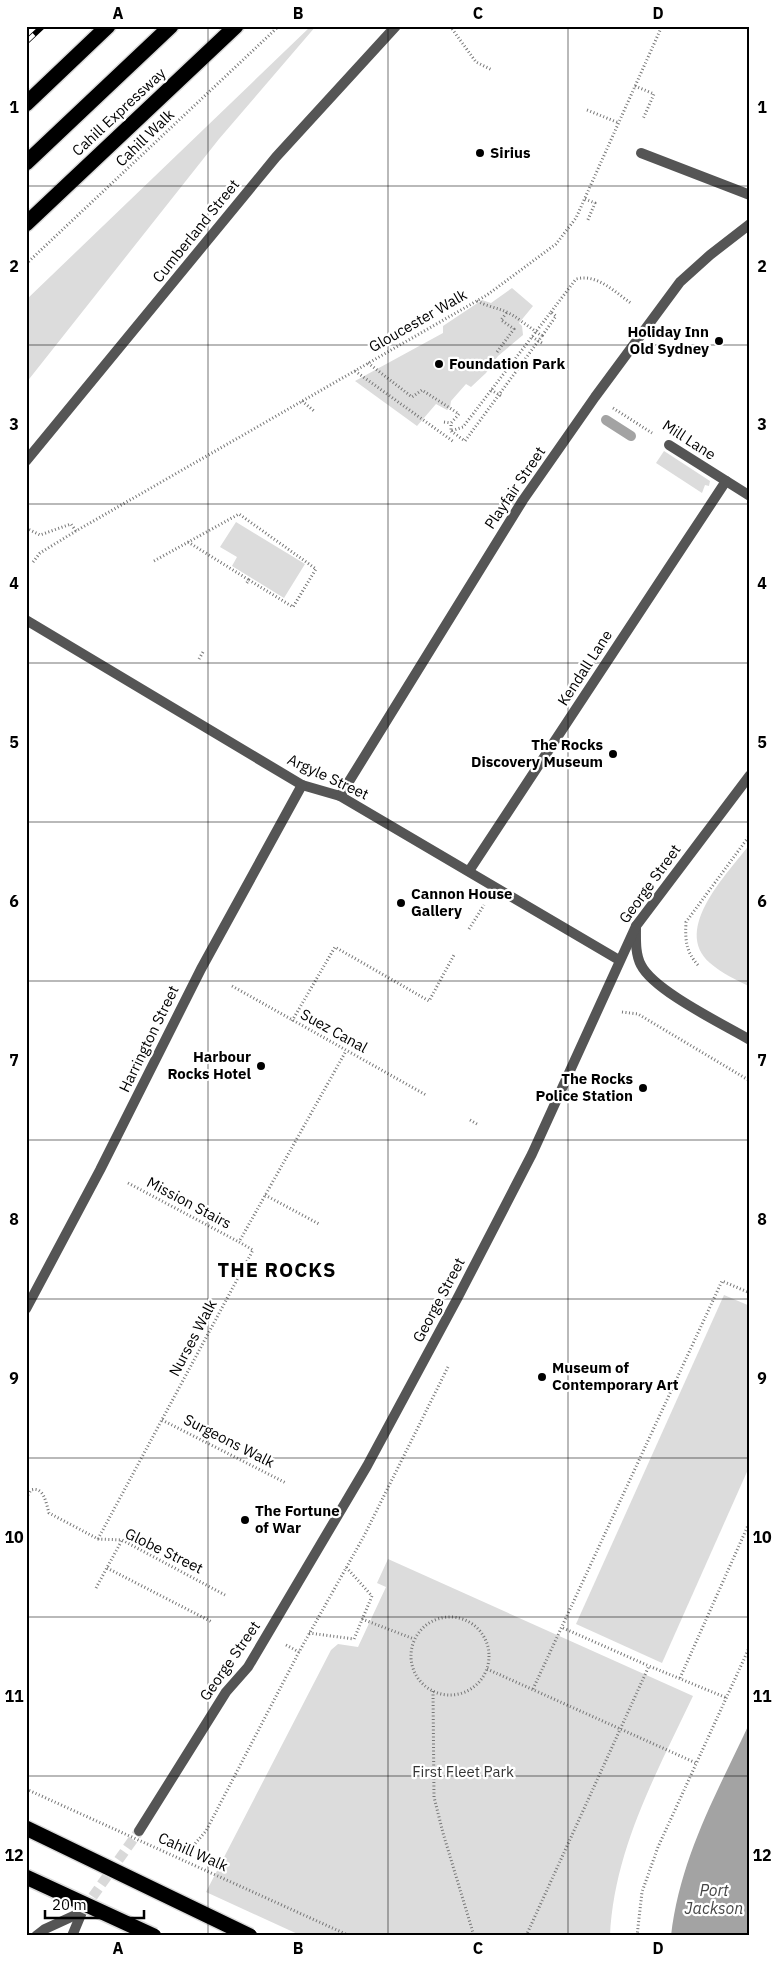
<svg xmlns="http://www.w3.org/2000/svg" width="776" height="1962" font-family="'IBM Plex Sans',sans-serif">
<rect width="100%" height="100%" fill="#fff"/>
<g fill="#dcdcdc">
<polygon points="311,26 316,26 219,139 26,383 26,300"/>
<polygon points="512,288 533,306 519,323 522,326 523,335 498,356 486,373 471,387 466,384 451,401 450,407 447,410 436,404 417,426 355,381 443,333 443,326 482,300 491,303"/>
<polygon points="664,451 710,481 709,486 705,485 702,493 656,463"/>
<polygon points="236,522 305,564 284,598 232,566 237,557 220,547"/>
<path d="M750 844V987C737 980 721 973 710 963 671 929 729 872 750 844Z"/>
<polygon points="724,1295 750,1306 750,1465 662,1663 576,1624"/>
<path d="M388 1559 693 1696C657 1772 614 1849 610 1936H302L206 1892 331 1650 338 1644 358 1647 386 1587 377 1583Z"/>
</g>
<path fill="#a3a3a3" d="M750 1722V1936H671C680 1857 717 1793 750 1722Z"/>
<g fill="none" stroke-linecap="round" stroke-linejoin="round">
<polyline stroke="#a3a3a3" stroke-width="10" points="606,420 631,436"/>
<polyline stroke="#d9d9d9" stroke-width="10" stroke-dasharray="10 5" stroke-linecap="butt" points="84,1909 139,1831"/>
<defs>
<g id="highway">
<polyline points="26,104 108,26"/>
<polyline points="26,163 171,26"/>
<polyline points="26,224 236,26"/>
</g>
</defs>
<use href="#highway" stroke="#dbdbdb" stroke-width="18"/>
<g stroke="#777" stroke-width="3" stroke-dasharray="1 2.5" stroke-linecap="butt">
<polyline points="450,26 476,62 492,70"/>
<polyline points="635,86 654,94 643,119"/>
<polyline points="587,110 619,123"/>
<polyline points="585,199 595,203 587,222"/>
<polyline points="26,264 279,26"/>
<path d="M477 301C495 310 503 307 521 321"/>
<path d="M551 312 576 279C597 273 616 293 632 304"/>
<polyline points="532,337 542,343"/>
<polyline points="497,352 514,329 501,320 508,311"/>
<polyline points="368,363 412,397 422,390 459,414 451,423 451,431 463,427 551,312 556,316 542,336"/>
<polyline points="355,371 454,442"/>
<polyline points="491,390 503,397"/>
<polyline points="302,401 314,411"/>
<polyline points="613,408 652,433"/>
<polyline points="444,422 451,423"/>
<polyline points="26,528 40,535 71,524 76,531"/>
<polyline points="188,542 249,580"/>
<polyline points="154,561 239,514 316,569 293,607 249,580 246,584"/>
<polyline points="33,562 40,553 76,531 487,295 556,244 576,218 662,26"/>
<polyline points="199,659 203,652"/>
<polyline points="469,929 484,905"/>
<path d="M698 965C686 952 685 940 686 922L750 835"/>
<polyline points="232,986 426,1095"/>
<polyline points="622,1012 638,1014 750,1081"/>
<polyline points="292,1021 335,947 429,1001 454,955"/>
<polyline points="470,1120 477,1124"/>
<polyline points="128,1183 239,1242"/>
<polyline points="265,1195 319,1224"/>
<polyline points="162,1420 286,1483"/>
<path d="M26 1498 31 1490C44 1486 46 1503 49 1513L98 1539 122 1540 225 1595"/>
<polyline points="98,1539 253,1250 239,1242 346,1051"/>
<polyline points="107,1568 212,1622"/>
<polyline points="96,1588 122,1540"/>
<circle cx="450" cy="1656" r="39"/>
<polyline points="362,1619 414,1639"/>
<polyline points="563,1628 649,1666"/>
<polyline points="309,1633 354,1639 372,1596 346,1567"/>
<polyline points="286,1645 299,1652"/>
<polyline points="487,1669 696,1763"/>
<polyline points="680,1678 750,1521"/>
<polyline points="533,1689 722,1281 750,1293"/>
<polyline points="433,1691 434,1797 443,1833 474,1936"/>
<polyline points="186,1854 206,1831 299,1652 364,1536 448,1367"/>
<polyline points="526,1936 649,1666 727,1698"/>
<polyline points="637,1936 642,1892 658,1847 750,1646"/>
</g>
<g stroke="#555" stroke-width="10">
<polyline points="669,445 750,496"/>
<path d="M636 926C636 939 635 954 641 965 654 991 723 1024 750 1040"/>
</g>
<g stroke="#555" stroke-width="10">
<polyline points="641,153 750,195"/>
<polyline points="26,461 276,157 396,26"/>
<polyline points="26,620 302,785 340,796 619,960"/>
<polyline points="340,796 523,500 595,397 680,282 710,255 750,224"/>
<polyline points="469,871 726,481"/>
<polyline points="26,1309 100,1170 201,969 302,785"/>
<polyline points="139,1831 226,1692 248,1667 367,1466 457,1299 532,1154 636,926 750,775"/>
<polyline points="36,1936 45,1929 82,1912"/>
<polyline points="72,1936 82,1912"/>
</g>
<use href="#highway" stroke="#000" stroke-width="15"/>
<defs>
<polyline id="rail" points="26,42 43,26"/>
</defs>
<use href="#rail" stroke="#000" stroke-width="5.5"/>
<use href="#rail" stroke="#fff" stroke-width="4" stroke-dasharray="11" stroke-linecap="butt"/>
<defs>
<g id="highway-bridge">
<polyline points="26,1828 250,1936"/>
<polyline points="26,1877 154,1936"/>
</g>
</defs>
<use href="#highway-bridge" stroke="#dbdbdb" stroke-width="18" stroke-linecap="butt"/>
<g stroke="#777" stroke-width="3" stroke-dasharray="1 2.5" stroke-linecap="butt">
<polyline points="451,431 465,441 542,336 521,321"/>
<polyline points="26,1789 350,1936"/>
</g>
<use href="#highway-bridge" stroke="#000" stroke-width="15"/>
</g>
<path fill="none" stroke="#000" stroke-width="1" stroke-opacity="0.55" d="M208 26V1936M388 26V1936M568 26V1936M26 186H750M26 345H750M26 504H750M26 663H750M26 822H750M26 981H750M26 1140H750M26 1299H750M26 1458H750M26 1617H750M26 1776H750"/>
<g fill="#000" stroke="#fff" stroke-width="2">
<circle cx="480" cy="153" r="5"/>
<circle cx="719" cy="341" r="5"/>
<circle cx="439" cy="364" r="5"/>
<circle cx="613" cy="754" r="5"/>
<circle cx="401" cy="903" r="5"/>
<circle cx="261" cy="1066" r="5"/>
<circle cx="643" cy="1088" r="5"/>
<circle cx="542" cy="1377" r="5"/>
<circle cx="245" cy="1520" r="5"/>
</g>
<g text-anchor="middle" stroke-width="4.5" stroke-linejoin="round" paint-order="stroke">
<g font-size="15" fill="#000" stroke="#fff">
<text transform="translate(119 112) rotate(-43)" y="5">Cahill Expressway</text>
<text transform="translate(145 138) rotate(-44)" y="5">Cahill Walk</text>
<text transform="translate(196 231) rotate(-51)" y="5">Cumberland Street</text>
<text transform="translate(418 321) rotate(-30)" y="5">Gloucester Walk</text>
<text transform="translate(689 440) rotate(33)" y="5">Mill Lane</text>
<text transform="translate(515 488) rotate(-56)" y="5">Playfair Street</text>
<text transform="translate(585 668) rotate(-57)" y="5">Kendall Lane</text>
<text transform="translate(328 777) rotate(25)" y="5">Argyle Street</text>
<text transform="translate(650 884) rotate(-54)" y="5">George Street</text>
<text transform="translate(334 1031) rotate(29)" y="5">Suez Canal</text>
<text transform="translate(149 1039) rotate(-64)" y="5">Harrington Street</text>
<text transform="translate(189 1203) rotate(28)" y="5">Mission Stairs</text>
<text transform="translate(439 1300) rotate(-62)" y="5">George Street</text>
<text transform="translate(193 1338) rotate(-62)" y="5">Nurses Walk</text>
<text transform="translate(229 1441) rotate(27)" y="5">Surgeons Walk</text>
<text transform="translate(164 1551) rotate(26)" y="5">Globe Street</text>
<text transform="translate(230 1661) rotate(-55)" y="5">George Street</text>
<text transform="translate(193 1852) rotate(24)" y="5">Cahill Walk</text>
</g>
<g font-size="15" font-weight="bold" fill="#000" stroke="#fff" text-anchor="start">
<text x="490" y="158">Sirius</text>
<text x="709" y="337" text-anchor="end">Holiday Inn<tspan x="709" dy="17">Old Sydney</tspan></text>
<text x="449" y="369">Foundation Park</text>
<text x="603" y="750" text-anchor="end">The Rocks<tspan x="603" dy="17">Discovery Museum</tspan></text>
<text x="411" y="899">Cannon House<tspan x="411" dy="17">Gallery</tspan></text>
<text x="251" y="1062" text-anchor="end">Harbour<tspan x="251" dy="17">Rocks Hotel</tspan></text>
<text x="633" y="1084" text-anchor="end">The Rocks<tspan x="633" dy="17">Police Station</tspan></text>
<text x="552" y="1373">Museum of<tspan x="552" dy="17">Contemporary Art</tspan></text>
<text x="255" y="1516">The Fortune<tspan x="255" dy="17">of War</tspan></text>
</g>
<g font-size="15" fill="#333" stroke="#fff">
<text x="463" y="1777">First Fleet Park</text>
</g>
<g font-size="16" font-style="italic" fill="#444" stroke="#fff">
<text x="714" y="1896">Port<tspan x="714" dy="18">Jackson</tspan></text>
</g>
<g font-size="20" font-weight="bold" letter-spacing="1" fill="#000" stroke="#fff">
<text x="277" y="1277">THE ROCKS</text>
</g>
</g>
<rect width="776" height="1962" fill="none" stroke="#ffffff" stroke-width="55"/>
<path d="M45 1910v8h99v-8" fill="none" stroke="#000000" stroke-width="2.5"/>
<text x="52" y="1910" font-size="15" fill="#000000" stroke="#ffffff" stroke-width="4" paint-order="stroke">20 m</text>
<rect x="28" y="28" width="720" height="1906" fill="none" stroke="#000" stroke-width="2"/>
<g font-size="16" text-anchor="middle" font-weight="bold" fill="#000">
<text x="118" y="19">A</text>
<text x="298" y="19">B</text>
<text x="478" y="19">C</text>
<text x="658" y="19">D</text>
<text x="14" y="113">1</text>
<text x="762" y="113">1</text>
<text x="14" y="272">2</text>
<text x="762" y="272">2</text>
<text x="14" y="430">3</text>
<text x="762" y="430">3</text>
<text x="14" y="589">4</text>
<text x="762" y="589">4</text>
<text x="14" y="748">5</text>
<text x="762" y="748">5</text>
<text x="14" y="907">6</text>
<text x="762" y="907">6</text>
<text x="14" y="1066">7</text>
<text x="762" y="1066">7</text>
<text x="14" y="1225">8</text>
<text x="762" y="1225">8</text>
<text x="14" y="1384">9</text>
<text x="762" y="1384">9</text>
<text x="14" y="1543">10</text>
<text x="762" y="1543">10</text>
<text x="14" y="1702">11</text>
<text x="762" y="1702">11</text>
<text x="14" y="1861">12</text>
<text x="762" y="1861">12</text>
<text x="118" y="1954">A</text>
<text x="298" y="1954">B</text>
<text x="478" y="1954">C</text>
<text x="658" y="1954">D</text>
</g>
</svg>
